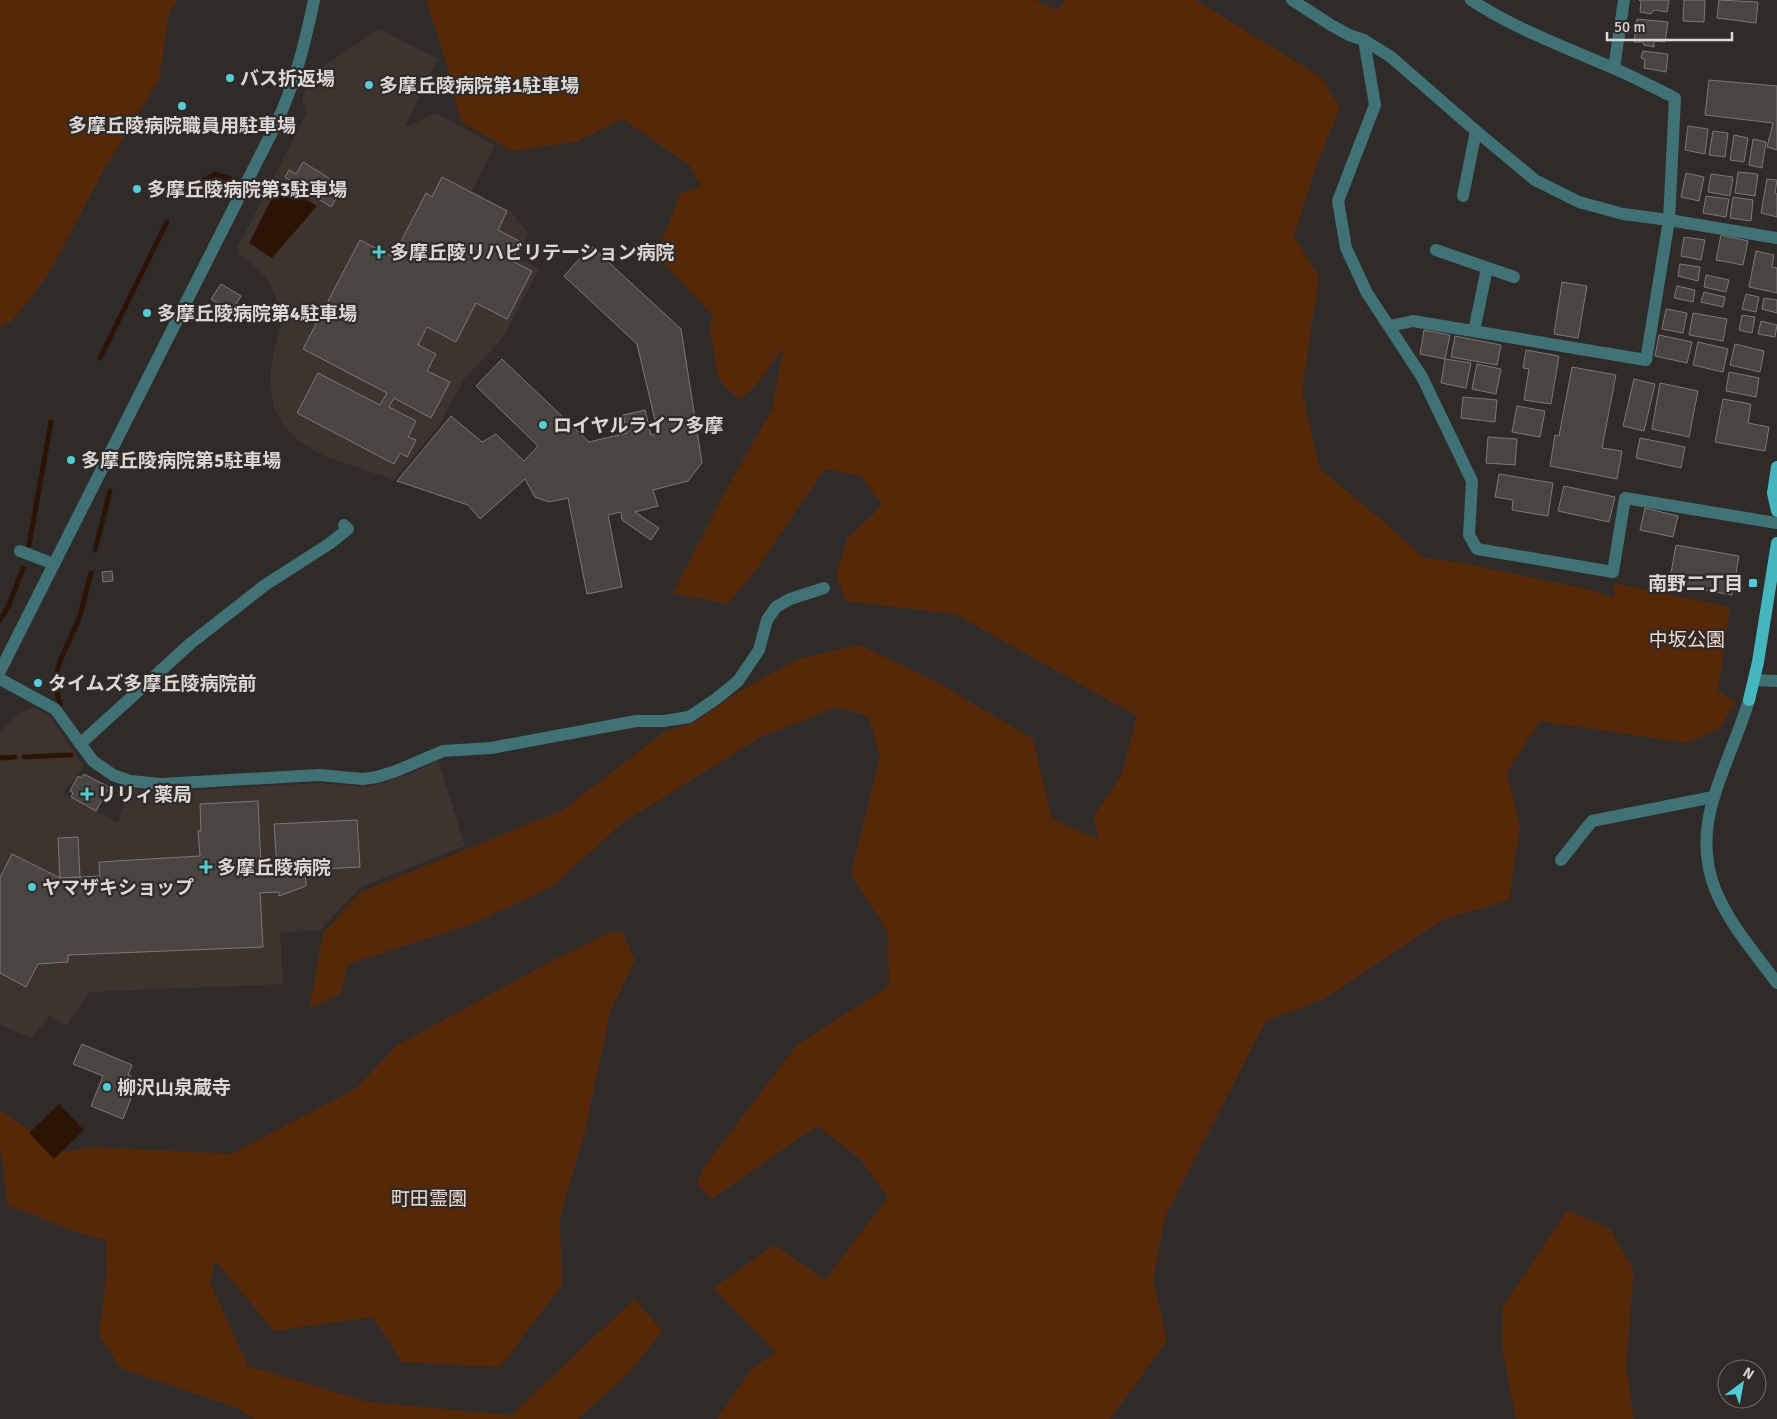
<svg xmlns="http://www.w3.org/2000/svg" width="1777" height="1419" font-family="Signika,'Noto Sans JP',sans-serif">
<rect width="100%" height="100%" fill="#2f2b29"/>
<g fill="#3e342f">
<polygon points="379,29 438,59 404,128 436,113 495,145 472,191 510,211 529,234 517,257 539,269 503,338 465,378 439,425 394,480 324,456 298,440 282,424 274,407 270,381 273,356 280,327 277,300 268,280 253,264 241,256 238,247 306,114 302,99 315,67 321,68"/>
<polygon points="33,707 50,716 84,767 63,793 118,823 128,788 162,792 320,783 369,787 412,773 438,760 465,846 361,887 320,930 280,933 283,984 90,992 66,1026 50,1015 32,1038 0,1025 0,733 20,713"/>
</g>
<g fill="#562807">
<polygon points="0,0 177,0 169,13 159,80 105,168 48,275 12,321 0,327"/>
<path d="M426 0H1034L1058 10 1066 0H1196L1322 78 1340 108 1317 164 1294 236 1319 277 1302 391 1320 469 1384 522 1424 558 1462 563 1587 589 1615 598 1613 583 1730 607 1718 691 1735 702 1720 728 1687 743 1540 721 1507 772 1520 827 1509 900 1442 920 1324 999 1266 1021 1165 1217 1153 1280 1167 1341 1110 1419H717L751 1369 776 1352 713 1288 774 1245 825 1280 888 1197 859 1158 817 1126 712 1199 697 1184 704 1167 797 1045 889 986 888 932 851 875 880 757 869 717 837 707 761 737 622 823 553 886 470 925 348 964 341 994 310 1008 323 933 361 892 563 810 664 732 695 722 740 691 798 659 860 645 942 685 1033 739 1052 819 1098 839 1094 816 1122 774 1137 716 955 614 846 601 836 575 847 539 882 506 861 476 825 469 758 567 728 604 673 593 719 503 772 409 783 349C767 367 761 385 739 399L722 384 718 377 710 329 712 314 654 254 669 225 680 194 701 186 690 166 623 119 576 142 512 151 461 122 447 66Z"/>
<polygon points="622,932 635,960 610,1012 585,1132 560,1216 562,1285 500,1367 402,1362 373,1317 274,1331 215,1260 210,1283 248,1366 368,1402 511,1415 635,1299 662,1331 628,1374 578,1419 255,1419 237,1408 120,1368 99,1335 107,1272 106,1240 79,1233 8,1205 0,1146 0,1111 65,1152 93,1147 232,1154 355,1089 398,1045 550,962 609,933"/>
<polygon points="1568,1210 1610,1229 1634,1270 1626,1367 1634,1419 1516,1419 1502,1346 1503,1306"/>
</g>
<g fill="#2c1405">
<polygon points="279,184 317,206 272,258 249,243"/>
<polygon points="59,1104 84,1130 54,1159 29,1133"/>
</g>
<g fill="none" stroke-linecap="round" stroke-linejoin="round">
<g stroke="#2c1405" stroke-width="5">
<polyline points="184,194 214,174 229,178"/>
<polyline points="100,358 167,222"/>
<polyline points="29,545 51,422"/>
<polyline points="95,550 110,491"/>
<polyline points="0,620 9,605 23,568"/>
<polyline points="60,704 55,685 55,677 61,659 80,616 91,573"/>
<polyline points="24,757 71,755"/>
<polyline points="0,758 15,757"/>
</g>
</g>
<g fill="#494543" stroke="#7c7876">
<polygon points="1639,0 1669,0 1667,12 1654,10 1651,14 1640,12 1641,2"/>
<polygon points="1684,0 1705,0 1704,22 1683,21"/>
<polygon points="1719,0 1758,2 1756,23 1717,18"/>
<polygon points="1637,19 1668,22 1665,42 1654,41 1654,47 1644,45 1643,42 1634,42"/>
<polygon points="1643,51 1668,54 1666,72 1644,68 1645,59 1641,58"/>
<polygon points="1709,80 1777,86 1777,150 1767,147 1773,123 1705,115"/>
<polygon points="1688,126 1708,129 1705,154 1685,150"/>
<polygon points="1713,131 1728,133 1725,157 1709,155"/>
<polygon points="1734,135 1748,138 1744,162 1730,160"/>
<polygon points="1753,139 1766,142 1762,168 1749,165"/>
<polygon points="303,162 343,187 331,207 285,177 289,170 296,174"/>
<polygon points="1738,172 1758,174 1755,196 1735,193"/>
<polygon points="1686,173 1704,177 1699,201 1681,197"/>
<polygon points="1711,174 1733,177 1730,196 1708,192"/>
<polygon points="442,177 507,211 498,230 521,242 512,261 532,271 507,319 476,303 456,342 427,327 418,345 436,354 427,371 450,382 431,418 394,398 389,407 416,421 408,437 416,440 407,457 400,453 394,464 297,413 318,373 380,405 387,393 303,349 360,240 393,257 426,193 432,197"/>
<polygon points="1767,179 1777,180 1775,193 1777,194 1777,217 1761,213"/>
<polygon points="1706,196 1729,199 1726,217 1703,213"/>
<polygon points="1733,197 1753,200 1751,221 1730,218"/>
<polygon points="1721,235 1748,241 1743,265 1716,260"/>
<polygon points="1684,237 1705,240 1701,260 1681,256"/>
<polygon points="591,246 681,329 702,463 688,481 653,490 658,506 635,512 659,528 651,540 622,520 621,512 608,515 622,587 587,594 568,498 549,502 535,497 525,479 480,519 468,505 397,481 451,416 482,442 496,434 524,461 538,446 476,386 502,359 589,442 627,433 623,415 645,410 651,435 658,433 637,344 564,276"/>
<polygon points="1756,251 1774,255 1772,267 1777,268 1777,293 1749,287"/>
<polygon points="1680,264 1700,267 1698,281 1678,276"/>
<polygon points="1706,275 1729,280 1726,292 1704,287"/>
<polygon points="1562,282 1587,286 1578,338 1554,334"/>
<polygon points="221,284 241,296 231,312 211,299"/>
<polygon points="1677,286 1695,290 1693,302 1674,298"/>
<polygon points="1704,292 1725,297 1723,307 1701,302"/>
<polygon points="1746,294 1759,297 1756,312 1742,309"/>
<polygon points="1764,298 1777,300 1777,313 1762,309"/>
<polygon points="1666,309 1687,313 1683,333 1662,329"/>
<polygon points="1693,313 1727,319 1723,341 1689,335"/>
<polygon points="1742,315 1755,317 1752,333 1739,330"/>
<polygon points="1761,321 1777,325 1775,337 1758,334"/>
<polygon points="1424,330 1450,335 1445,359 1420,354"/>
<polygon points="1659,335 1692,342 1687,363 1655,356"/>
<polygon points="1455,336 1501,345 1497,365 1451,357"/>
<polygon points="1698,342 1728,349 1723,372 1693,365"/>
<polygon points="1735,344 1764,351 1760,372 1730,365"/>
<polygon points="1526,350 1559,356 1551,404 1524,400 1529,369 1523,368"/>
<polygon points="1445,359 1471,363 1466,388 1441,383"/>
<polygon points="1477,364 1501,369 1496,394 1472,389"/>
<polygon points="1572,367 1616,375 1602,448 1622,451 1617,479 1550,466 1555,435 1559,436"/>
<polygon points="1729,372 1759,378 1756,397 1726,391"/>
<polygon points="1634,379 1655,384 1644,431 1623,426"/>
<polygon points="1660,383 1698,391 1689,437 1652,429"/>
<polygon points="1463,397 1497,400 1495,422 1461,418"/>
<polygon points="1723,399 1751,404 1748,423 1769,427 1765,451 1715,442"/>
<polygon points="1517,406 1545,411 1540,437 1512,432"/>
<polygon points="1488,437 1517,439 1515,465 1486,463"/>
<polygon points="1640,438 1685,447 1681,468 1636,458"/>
<polygon points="1499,474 1553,483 1548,516 1512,510 1513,500 1495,497"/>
<polygon points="1564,486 1615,497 1609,522 1558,511"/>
<polygon points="1645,508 1678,516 1673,537 1640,530"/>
<polygon points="1676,545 1739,556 1732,595 1669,584"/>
<polygon points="112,571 113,581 103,582 102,572"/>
<polygon points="84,774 109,787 96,811 71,797 73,793 70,791 78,776 81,778"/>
<polygon points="258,801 261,869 277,868 274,824 357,820 360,867 305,870 306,886 279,896 279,892 260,893 263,947 68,955 68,962 38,964 26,987 0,973 0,878 12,854 60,878 100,876 99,862 200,856 198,831 201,831 200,804"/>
<polygon points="78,837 80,877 60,878 58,838"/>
<polygon points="82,1044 132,1065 128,1075 131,1076 127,1085 135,1088 123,1119 91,1106 103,1076 73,1064"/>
</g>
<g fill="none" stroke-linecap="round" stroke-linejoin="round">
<g stroke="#407175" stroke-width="12">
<polyline points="1292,0 1331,25 1349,35 1364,40 1391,57 1476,131 1535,180 1579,202 1623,214 1669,220 1777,238"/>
<polyline points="1364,40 1375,105 1338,201 1346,248 1367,293 1422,377 1472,481 1469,535 1477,549 1613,572 1625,498 1777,523"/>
<polyline points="1614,68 1624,0"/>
<polyline points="1463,196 1476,131"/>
<polyline points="1436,250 1514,277"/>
<path d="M1390 326 1413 321 1646 360 1669 220 1675 98C1655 88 1634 77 1613 68 1565 47 1515 29 1471 0"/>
<polyline points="1474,331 1487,268"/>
<polyline points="20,551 54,564"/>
<path d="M0 671 276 124C295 84 305 43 314 0"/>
<polyline points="0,679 55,709 93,761 113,775 130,781 161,784 319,775 363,779 377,777 396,771 443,751 491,748 636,721 664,721 689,717 716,699 738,681 759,650 767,620 776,607 790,599 824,588"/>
<polyline points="1754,680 1777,681"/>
<path d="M1749 700C1739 733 1724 764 1714 797 1688 878 1732 923 1777 983"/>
<polyline points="80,744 191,643 265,585 329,544 348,529 344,525"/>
<polyline points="1561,860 1592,821 1713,797"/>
</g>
<g stroke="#45b5be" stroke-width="12">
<polyline points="1777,467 1773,493 1777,511"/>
<polyline points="1749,700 1758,662 1777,543"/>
</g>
</g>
<g fill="#52ccd5" stroke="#2f2b29" stroke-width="2">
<circle cx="230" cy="78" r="5"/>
<circle cx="369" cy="85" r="5"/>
<circle cx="182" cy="106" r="5"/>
<circle cx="137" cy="189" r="5"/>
<path d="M376.5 244.5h5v5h5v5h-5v5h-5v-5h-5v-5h5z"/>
<circle cx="147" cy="313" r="5"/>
<circle cx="543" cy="425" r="5"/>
<circle cx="71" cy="460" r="5"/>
<rect x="1748" y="578" width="10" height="10" rx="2.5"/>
<circle cx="38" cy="683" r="5"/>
<path d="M84.5 786.5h5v5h5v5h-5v5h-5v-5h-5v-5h5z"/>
<path d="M203.5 859.5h5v5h5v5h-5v5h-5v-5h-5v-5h5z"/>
<circle cx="32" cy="887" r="5"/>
<circle cx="107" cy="1087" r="5"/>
</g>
<g text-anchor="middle" stroke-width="4.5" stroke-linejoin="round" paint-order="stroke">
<g font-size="19" font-weight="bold" fill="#dad8d6" stroke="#2f2b29" text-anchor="start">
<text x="240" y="85">バス折返場</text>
<text x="379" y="92">多摩丘陵病院第1駐車場</text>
<text x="182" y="132" text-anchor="middle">多摩丘陵病院職員用駐車場</text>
<text x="147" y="196">多摩丘陵病院第3駐車場</text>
<text x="390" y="259">多摩丘陵リハビリテーション病院</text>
<text x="157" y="320">多摩丘陵病院第4駐車場</text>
<text x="553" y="432">ロイヤルライフ多摩</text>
<text x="81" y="467">多摩丘陵病院第5駐車場</text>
<text x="1743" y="590" text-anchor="end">南野二丁目</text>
<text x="48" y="690">タイムズ多摩丘陵病院前</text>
<text x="97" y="801">リリィ薬局</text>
<text x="217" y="874">多摩丘陵病院</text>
<text x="42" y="894">ヤマザキショップ</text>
<text x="117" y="1094">柳沢山泉蔵寺</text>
</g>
<g font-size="19" fill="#f2dcd0" stroke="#2f2b29">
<text x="1687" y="646">中坂公園</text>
<text x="429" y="1205">町田霊園</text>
</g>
</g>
<g transform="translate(1742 1384) rotate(32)"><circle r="24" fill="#2f2b29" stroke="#73706e"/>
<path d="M0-4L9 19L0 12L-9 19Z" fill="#52ccd5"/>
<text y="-8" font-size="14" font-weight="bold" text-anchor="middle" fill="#dad8d6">N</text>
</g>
<path d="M1607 32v8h125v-8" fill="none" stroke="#dad8d6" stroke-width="2.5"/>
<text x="1614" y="32" font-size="15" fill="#dad8d6" stroke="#2f2b29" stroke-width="4" paint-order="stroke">50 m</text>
</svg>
